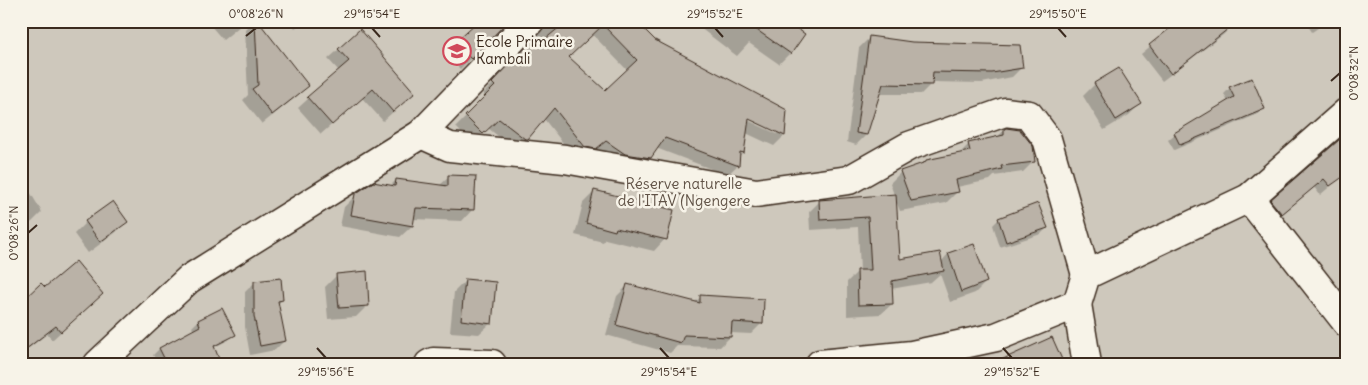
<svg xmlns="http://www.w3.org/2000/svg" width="1368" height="385" font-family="Delius,sans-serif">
<rect width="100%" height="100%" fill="#ece7dc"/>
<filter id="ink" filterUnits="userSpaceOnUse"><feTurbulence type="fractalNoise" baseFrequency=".02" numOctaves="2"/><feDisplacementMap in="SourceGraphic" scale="10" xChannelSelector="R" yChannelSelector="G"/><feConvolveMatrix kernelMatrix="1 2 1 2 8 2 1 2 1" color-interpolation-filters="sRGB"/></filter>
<g filter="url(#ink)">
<rect fill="#cec8bc" stroke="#84796d" x="21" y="21" width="1326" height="343"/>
<g fill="#0003" fill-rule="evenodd">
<polygon points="103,21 123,21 108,30"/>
<polygon points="216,21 246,21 223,40 211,26"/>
<polygon points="253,21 256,21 307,86 297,96 262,124 243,100 248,95 245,29"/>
<polygon points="290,21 305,21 295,28"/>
<polygon points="506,21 460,69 446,53 456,43"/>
<path d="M532 21H632L654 41 786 111 784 136 774 146 746 133 743 152 738 157V165L727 175 656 148 640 168 574 157 544 119 517 149H514L488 128 472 144 456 127 486 97 483 94 531 44 535 36V27ZM592 34 628 71 605 91 567 57ZM744 116 777 131V134L743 118Z"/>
<polygon points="675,21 685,21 680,26"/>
<polygon points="691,21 804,21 797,30 803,34 790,53 779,64 749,43 737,56"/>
<polygon points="1181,21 1232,25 1224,34 1162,81 1141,54"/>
<polygon points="1305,21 1328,21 1312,32"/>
<polygon points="360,31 404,102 383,121 362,98 321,134 298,108 339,71 328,59"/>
<polygon points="869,38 912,43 1022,67 1012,77 982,83 931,82 931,84 921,94 879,94 866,135 856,145 847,142 859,48"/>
<polygon points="1119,70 1140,104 1129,115 1104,130 1083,96 1095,84"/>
<polygon points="1230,88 1264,108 1258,114 1174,150 1168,140 1175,134 1228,102 1224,94"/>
<polygon points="1004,130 1034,161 1023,172 994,176 990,180 957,187 957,192 946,203 900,211 895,198 899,260 941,262 948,254 974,245 986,282 975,293 950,302 940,274 931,282 891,289 892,304 881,314 847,316 847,282 858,271 860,271 858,227 810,230 809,212 820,201 894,195 890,183 901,172 924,164 927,161 958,155 969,144 996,139"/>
<polygon points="1347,135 1347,172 1320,195 1314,187 1272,223 1262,210"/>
<polygon points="449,177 473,209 462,221 413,219 412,226 400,237 340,226 344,207 356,195 390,186 396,180 439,186"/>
<polygon points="24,182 42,212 32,222 21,228 21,183"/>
<polygon points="595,191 665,239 654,251 605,239 603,242 575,235 583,203"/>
<polygon points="113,203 126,222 115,233 88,253 74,234 86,222"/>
<polygon points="999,219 1047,228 1041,234 1000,247 993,225"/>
<polygon points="337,275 368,305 356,317 328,319 325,287"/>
<polygon points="465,281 491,323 479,334 450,332 454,292"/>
<polygon points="255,282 282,300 278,304 285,340 275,350 250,355 245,327 245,292"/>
<polygon points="627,286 694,303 701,297 762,323 751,334 730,333 730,337 720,347 677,346 670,353 606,335 617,296"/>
<polygon points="45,289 93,302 52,340 47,334 21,354 21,304"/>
<polygon points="222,310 234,334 228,340 183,364 158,364 153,355 159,349 194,331 192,327 198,321"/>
</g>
<g fill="#bab2a7" stroke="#3b2a1e" fill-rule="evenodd">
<polygon points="255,21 258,21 309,86 272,115 252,89 258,85"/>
<polygon points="478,21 508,21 471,59 455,42"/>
<path d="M567 21H636L655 40 787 110 785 136 749 119 744 153 740 152 739 166 665 138 651 158 625 154 606 141 596 149 585 147 554 108 528 139H525L499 119 483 134 465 116 495 86 492 83 530 43 534 47 541 38 544 40ZM603 25 637 60 605 90 569 57Z"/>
<polygon points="744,21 786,21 805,34 791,54"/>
<polygon points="1179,21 1238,21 1171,74 1149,45"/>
<polygon points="360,29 415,93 393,112 373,89 332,125 307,97 349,61 338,49"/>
<polygon points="869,36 912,42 1020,45 1023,68 992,73 933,72 932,85 883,84 867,135 856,133"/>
<polygon points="1119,68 1142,104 1116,120 1094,83"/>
<polygon points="1252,78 1265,109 1180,145 1174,133 1234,97 1229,87"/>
<polygon points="1006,128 1020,130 1033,146 1035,162 1001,166 1002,169 956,180 959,192 911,201 900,171 926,162 926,160 970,151 968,143 1004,135 1004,129"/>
<polygon points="1347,133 1347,174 1330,186 1324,179 1282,214 1270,200"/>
<polygon points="448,175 476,176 474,210 416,208 413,226 351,215 355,194 373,182 395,186 396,179 448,186"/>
<polygon points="594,190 674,210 667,240 616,228 615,231 586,223"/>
<polygon points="896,194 900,259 940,252 944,271 892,281 893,304 858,305 857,270 871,270 868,217 820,220 819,200"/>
<polygon points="113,201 128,222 100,242 85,221"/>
<polygon points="1038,203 1048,228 1006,242 998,218"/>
<polygon points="974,244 987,282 961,292 948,253"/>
<polygon points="76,261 103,294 61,332 56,326 21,353 21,302 41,283 45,287"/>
<polygon points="367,271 369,306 339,308 336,274"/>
<polygon points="281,278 283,300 278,301 286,341 260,346 254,316 254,281"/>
<polygon points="465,279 496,282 492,324 461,320"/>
<polygon points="627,284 700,303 700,295 764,299 763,324 732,322 731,337 684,335 681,343 616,325"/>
<polygon points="222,308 236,335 214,346 221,364 167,364 159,348 200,326 198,320"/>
<polygon points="1052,337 1064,364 992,364"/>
</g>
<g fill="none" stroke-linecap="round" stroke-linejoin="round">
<defs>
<g id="minor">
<polyline points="421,134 450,147 565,159 756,193 849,180 909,146 1005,112 1029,115 1047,139 1086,275"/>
<polyline points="1249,198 1347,323"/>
<polyline points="1077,304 1087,364"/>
<polyline points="98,364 189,279 421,134 530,21"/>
<polyline points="429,364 433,362 492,364"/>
<polyline points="820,364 912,355 996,337 1077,304 1086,275 1249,198 1347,112"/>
</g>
</defs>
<use href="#minor" stroke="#3b2a1e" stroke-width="31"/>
<use href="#minor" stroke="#f7f3e8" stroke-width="28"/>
</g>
</g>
<path fill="none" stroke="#3b2a1e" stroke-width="2" d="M372 28 380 37M715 28 723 37M1058 28 1066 37M246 36 256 28M1331 81 1340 73M28 233 37 225M317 348 326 358M660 348 669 358M1003 348 1012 358"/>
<defs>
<symbol id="school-ring" viewBox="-11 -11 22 22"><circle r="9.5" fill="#f7f3e8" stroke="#d1495b" stroke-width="1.5"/><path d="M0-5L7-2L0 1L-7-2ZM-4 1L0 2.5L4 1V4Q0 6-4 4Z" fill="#d1495b"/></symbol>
</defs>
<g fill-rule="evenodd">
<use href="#school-ring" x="441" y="35" width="32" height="32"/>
</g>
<g text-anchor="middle" stroke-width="5" stroke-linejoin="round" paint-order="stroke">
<g font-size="15" fill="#3b2a1e" stroke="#f7f3e8" text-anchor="start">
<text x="476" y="47">Ecole Primaire<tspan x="476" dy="17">Kambali</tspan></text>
</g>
<g font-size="15" fill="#605246" stroke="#f7f3e8">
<text x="684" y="189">Réserve naturelle<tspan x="684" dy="17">de l'ITAV (Ngengere</tspan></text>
</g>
</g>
<rect width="1368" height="385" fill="none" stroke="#f7f3e8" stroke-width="55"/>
<rect x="28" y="28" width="1312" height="330" fill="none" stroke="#3b2a1e" stroke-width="2"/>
<g font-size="12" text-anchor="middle" fill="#3b2a1e">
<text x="256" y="18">0°08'26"N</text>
<text x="372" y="18">29°15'54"E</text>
<text x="715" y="18">29°15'52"E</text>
<text x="1058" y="18">29°15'50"E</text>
<text transform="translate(1354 73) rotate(-90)" y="4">0°08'32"N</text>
<text transform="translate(14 233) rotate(-90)" y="4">0°08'26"N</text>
<text x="326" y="376">29°15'56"E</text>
<text x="669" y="376">29°15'54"E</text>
<text x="1012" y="376">29°15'52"E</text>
</g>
</svg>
